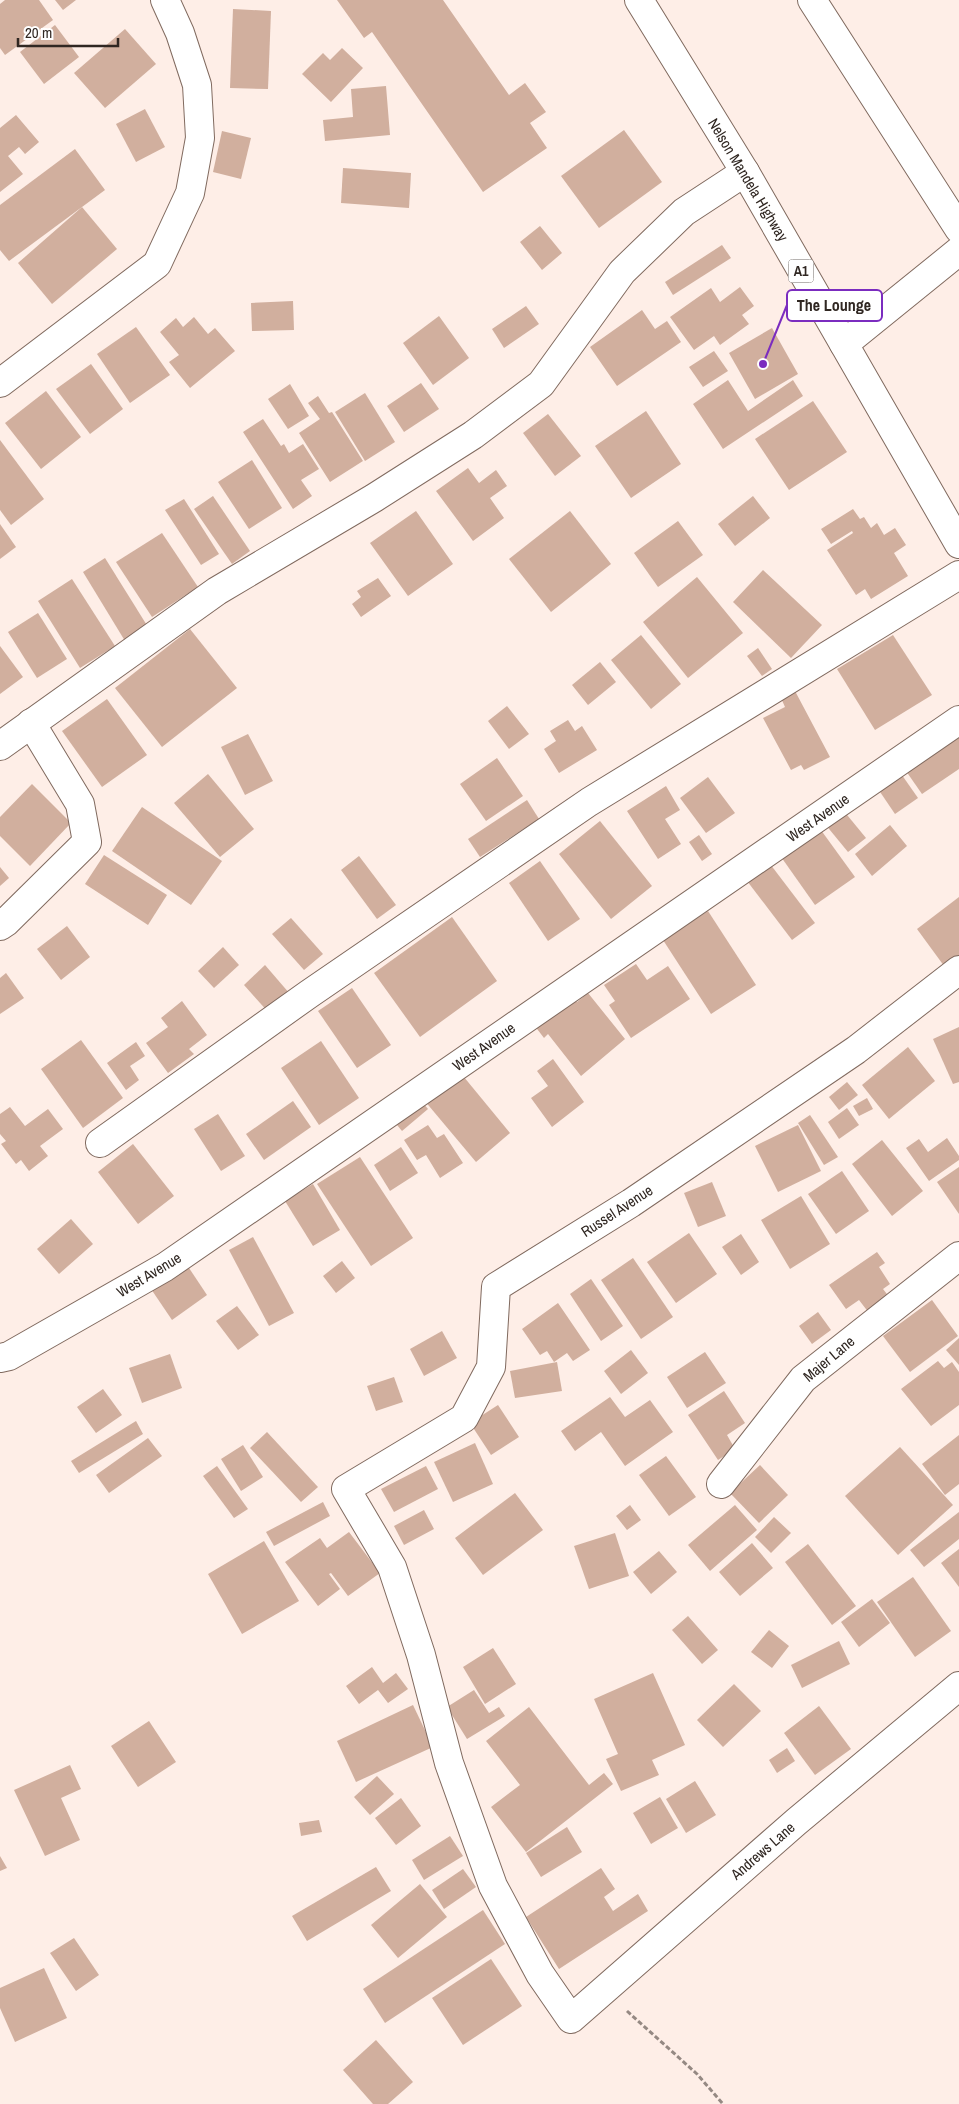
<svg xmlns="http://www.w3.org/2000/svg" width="959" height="2104" font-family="'Archivo Narrow',sans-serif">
<rect width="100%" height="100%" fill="#feeee7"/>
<g fill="#d1af9e">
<polygon points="5,0 39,0 53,20 5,55 0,48 0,4"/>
<polygon points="55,0 76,0 63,10"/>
<polygon points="337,0 443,0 509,95 525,83 546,112 530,123 547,148 483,192 372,32 364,38"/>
<polygon points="233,9 271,11 268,89 230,88"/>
<polygon points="55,25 79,57 44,84 20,52"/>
<polygon points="125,29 156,64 105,108 74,73"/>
<polygon points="342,48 363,68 331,102 302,74 323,53 330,60"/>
<polygon points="386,86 390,135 325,141 323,120 353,117 351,89"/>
<polygon points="145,109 165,147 136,162 116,124"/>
<polygon points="16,115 39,142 25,154 19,147 8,156 23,174 0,192 0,128"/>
<polygon points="624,130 662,182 599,228 561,176"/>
<polygon points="222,131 251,138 241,179 213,172"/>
<polygon points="75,149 105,190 9,261 0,250 0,205"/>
<polygon points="343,168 411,173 409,208 341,203"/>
<polygon points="82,207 117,249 52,304 18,263"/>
<polygon points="540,226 562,253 542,270 520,242"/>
<polygon points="722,245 731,258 673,295 665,282"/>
<polygon points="740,287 754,306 742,315 749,324 720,345 714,336 694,350 670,317 711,288 720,302"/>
<polygon points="293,301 294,330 252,331 251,303"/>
<polygon points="526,306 539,324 504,348 492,329"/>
<polygon points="642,310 655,329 667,321 681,342 617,386 590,347"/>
<polygon points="439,316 469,358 433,385 403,343"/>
<polygon points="194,317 208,334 215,328 235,351 190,388 169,362 179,355 160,332 176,318 183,327"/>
<polygon points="136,327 170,375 130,403 97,354"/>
<polygon points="772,328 798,374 755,399 729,353"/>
<polygon points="714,351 728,371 703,387 689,367"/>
<polygon points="91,364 123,409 90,434 56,389"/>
<polygon points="728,380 748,411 793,380 803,396 723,449 693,404"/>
<polygon points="421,383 439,409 404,432 387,406"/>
<polygon points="290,384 309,416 288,429 268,399"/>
<polygon points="46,391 81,437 41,469 5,423"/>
<polygon points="365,393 395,442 365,461 335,412"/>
<polygon points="318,396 329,413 332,412 363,461 330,482 299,433 320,419 308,403"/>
<polygon points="813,401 847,452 789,490 755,439"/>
<polygon points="646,411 681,464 631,498 595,446"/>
<polygon points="548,414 581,456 555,476 523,433"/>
<polygon points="263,419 281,446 284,444 289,453 303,444 319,469 301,480 312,496 293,509 243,432"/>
<polygon points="0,440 44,499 11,525 0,510"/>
<polygon points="252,460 282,508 249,529 218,482"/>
<polygon points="468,468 479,483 496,470 507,486 490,498 504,518 473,541 436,491"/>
<polygon points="213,496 250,551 232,564 194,509"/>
<polygon points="753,496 770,518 735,546 718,524"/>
<polygon points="184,499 219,554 201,565 165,510"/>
<polygon points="853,509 860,519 864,517 871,528 877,523 884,535 895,528 906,545 894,553 908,576 871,599 865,589 856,595 827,550 853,533 852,531 831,544 821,529"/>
<polygon points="416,511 453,564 408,596 370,543"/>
<polygon points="570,511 611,564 551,612 509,559"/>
<polygon points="678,521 703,555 658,587 634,553"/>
<polygon points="0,524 16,547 0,559"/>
<polygon points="162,533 198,587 152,617 116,562"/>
<polygon points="105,558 148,627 125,641 83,572"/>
<polygon points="763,570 822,625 791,658 733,602"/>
<polygon points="697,577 743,633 688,678 643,622"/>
<polygon points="378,578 391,596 361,617 352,604 361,597 357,591"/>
<polygon points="72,579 115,646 80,668 38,601"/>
<polygon points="38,613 67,659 37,678 8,632"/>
<polygon points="190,629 237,688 162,747 115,688"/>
<polygon points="641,635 681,684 651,709 611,660"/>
<polygon points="893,635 932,695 875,730 837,669"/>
<polygon points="0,646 23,677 0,694"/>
<polygon points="758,648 772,669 762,676 747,656"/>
<polygon points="600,662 616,682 588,705 572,685"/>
<polygon points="795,691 830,757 804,770 801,765 791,770 763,718 785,707 781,698"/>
<polygon points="107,699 147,755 102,787 62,731"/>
<polygon points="507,706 529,734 509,749 488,721"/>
<polygon points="568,720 575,731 582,726 597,750 559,773 544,749 556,741 550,731"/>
<polygon points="959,721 959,769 922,794 899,761"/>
<polygon points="248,734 273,781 245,795 221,747"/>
<polygon points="497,758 523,796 486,821 460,784"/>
<polygon points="897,768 918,798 895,814 874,783"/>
<polygon points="208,774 254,829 220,857 174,803"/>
<polygon points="708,777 735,813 706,833 680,798"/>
<polygon points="32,784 71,823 30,866 0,836 0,817"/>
<polygon points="666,786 680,810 665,819 681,844 658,859 627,811"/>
<polygon points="527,800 539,819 480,857 468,839"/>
<polygon points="142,807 222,861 191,905 112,851"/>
<polygon points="843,810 866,838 848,852 825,824"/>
<polygon points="600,821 652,886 611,919 559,854"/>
<polygon points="890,825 907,846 872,876 855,854"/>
<polygon points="818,826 855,877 815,905 779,854"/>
<polygon points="699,835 712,854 702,861 689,842"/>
<polygon points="104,855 167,895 148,925 85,884"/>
<polygon points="359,856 396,905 377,919 341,870"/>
<polygon points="764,856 815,923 792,940 741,873"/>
<polygon points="540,861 580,919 548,941 509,883"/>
<polygon points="0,867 9,878 0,886"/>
<polygon points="959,897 959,961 947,970 917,929"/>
<polygon points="708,911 756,985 711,1014 663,940"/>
<polygon points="452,917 497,981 420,1037 374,973"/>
<polygon points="291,918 323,954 304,970 272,934"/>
<polygon points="67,926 90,957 61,980 37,949"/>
<polygon points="223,947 239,965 214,988 198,971"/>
<polygon points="636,964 647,980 668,966 690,999 631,1038 609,1005 615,1001 604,985"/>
<polygon points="265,965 290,994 269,1013 244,985"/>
<polygon points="6,973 24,998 0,1014 0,978"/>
<polygon points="352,988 391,1045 357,1068 318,1011"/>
<polygon points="568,991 577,1002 588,993 625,1039 581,1076 548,1034 544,1038 531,1021"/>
<polygon points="182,1001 207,1035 189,1049 194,1054 168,1073 146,1043 168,1027 161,1018"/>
<polygon points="959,1027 959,1082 953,1084 933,1039"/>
<polygon points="81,1040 123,1098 83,1128 41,1069"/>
<polygon points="321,1041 359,1098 319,1125 281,1068"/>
<polygon points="136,1042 145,1056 130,1066 139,1080 126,1090 107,1063"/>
<polygon points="908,1047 935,1081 889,1119 862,1085"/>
<polygon points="553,1059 584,1102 552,1127 531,1098 548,1086 537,1071"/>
<polygon points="459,1071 510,1133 476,1162 424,1100"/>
<polygon points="847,1082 858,1095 839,1110 829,1097"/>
<polygon points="413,1091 428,1109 402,1131 387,1113"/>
<polygon points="867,1098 873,1109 859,1116 853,1106"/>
<polygon points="293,1101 311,1127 264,1160 246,1134"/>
<polygon points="10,1107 25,1126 48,1109 63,1129 40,1146 48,1156 29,1171 21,1160 16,1164 1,1144 6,1141 0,1134 0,1114"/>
<polygon points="847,1108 859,1125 839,1139 828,1122"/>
<polygon points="218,1114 245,1156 221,1171 194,1129"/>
<polygon points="810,1115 838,1157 824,1165 798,1123"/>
<polygon points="428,1125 437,1138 444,1134 463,1163 440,1178 426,1155 417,1160 404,1140"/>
<polygon points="798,1125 821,1171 778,1192 755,1146"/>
<polygon points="947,1138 959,1156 959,1160 929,1181 906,1148 919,1139 928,1152"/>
<polygon points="882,1140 923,1191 892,1216 852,1164"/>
<polygon points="133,1144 174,1196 138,1224 98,1172"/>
<polygon points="401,1147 418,1173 390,1191 374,1165"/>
<polygon points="360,1157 413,1238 371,1266 317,1184"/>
<polygon points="959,1167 959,1214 937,1182"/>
<polygon points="842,1171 869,1211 836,1234 808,1194"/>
<polygon points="712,1182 726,1216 698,1227 684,1193"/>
<polygon points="313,1184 340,1230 313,1246 285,1201"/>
<polygon points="801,1196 830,1244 790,1269 761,1220"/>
<polygon points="71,1219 93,1244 59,1274 37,1249"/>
<polygon points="689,1233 717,1274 676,1303 647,1262"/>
<polygon points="741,1234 759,1262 741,1275 722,1247"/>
<polygon points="253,1237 294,1313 269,1326 229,1250"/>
<polygon points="877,1252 885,1263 879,1267 890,1284 883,1289 890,1298 869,1313 859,1300 846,1309 829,1285"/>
<polygon points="633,1258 673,1317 641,1339 601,1280"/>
<polygon points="342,1261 355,1278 336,1293 323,1276"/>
<polygon points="185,1262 207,1295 172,1320 149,1286"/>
<polygon points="591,1279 623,1326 601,1341 570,1294"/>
<polygon points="932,1300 958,1336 910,1372 883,1336"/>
<polygon points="558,1303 590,1350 573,1361 567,1353 554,1362 547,1351 540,1355 522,1329"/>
<polygon points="237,1306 259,1335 238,1350 216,1321"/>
<polygon points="818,1312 831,1330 812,1344 799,1326"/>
<polygon points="442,1331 457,1358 424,1376 410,1349"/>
<polygon points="959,1338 959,1365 946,1350"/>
<polygon points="631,1350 648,1373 621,1394 604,1371"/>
<polygon points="705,1352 726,1383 687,1408 667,1377"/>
<polygon points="170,1354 182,1388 142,1403 129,1368"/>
<polygon points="938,1361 944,1368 952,1362 959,1372 959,1405 931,1426 901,1389"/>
<polygon points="557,1362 562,1391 515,1398 510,1371"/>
<polygon points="394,1377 403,1402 376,1411 367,1386"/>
<polygon points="103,1389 122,1415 96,1433 77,1407"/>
<polygon points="724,1391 745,1423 727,1435 735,1449 718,1460 688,1415"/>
<polygon points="610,1397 625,1417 650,1400 673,1432 625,1466 601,1432 575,1451 561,1431"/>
<polygon points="498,1405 519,1437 491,1455 470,1423"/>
<polygon points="136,1421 143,1434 79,1473 71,1461"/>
<polygon points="267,1432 318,1487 301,1502 250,1448"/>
<polygon points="959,1435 959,1484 945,1495 922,1464"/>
<polygon points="148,1438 162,1456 109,1493 96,1475"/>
<polygon points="475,1443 493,1484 453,1502 434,1462"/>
<polygon points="243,1445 263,1477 241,1491 221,1459"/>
<polygon points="900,1447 953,1505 898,1555 845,1496"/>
<polygon points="666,1456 696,1497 669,1516 639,1475"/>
<polygon points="760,1465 788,1495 759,1523 730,1493"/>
<polygon points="217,1466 248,1509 234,1518 203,1476"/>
<polygon points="426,1466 438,1489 394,1512 381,1489"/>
<polygon points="515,1493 543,1530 483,1575 455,1538"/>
<polygon points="323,1502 330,1516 274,1546 266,1532"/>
<polygon points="630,1505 641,1520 627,1530 616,1516"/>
<polygon points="735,1505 757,1530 710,1571 688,1545"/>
<polygon points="424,1510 434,1529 404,1545 394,1526"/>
<polygon points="959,1512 959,1539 924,1567 910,1550"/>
<polygon points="774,1517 791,1533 771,1553 755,1537"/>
<polygon points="349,1532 380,1573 348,1596 331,1573 329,1574 340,1589 318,1606 285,1562 320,1538 327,1548"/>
<polygon points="615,1533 629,1576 589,1589 574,1546"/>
<polygon points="264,1541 299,1601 242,1634 208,1574"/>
<polygon points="752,1543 773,1568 740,1596 719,1572"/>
<polygon points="808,1544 856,1606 832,1625 785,1562"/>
<polygon points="959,1549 959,1587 941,1563"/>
<polygon points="659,1551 677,1572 651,1594 633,1572"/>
<polygon points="913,1577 951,1631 915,1657 877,1602"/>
<polygon points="872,1599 890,1623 859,1647 841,1622"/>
<polygon points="688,1616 718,1650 702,1664 672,1630"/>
<polygon points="769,1630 789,1646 772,1668 751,1652"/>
<polygon points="839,1641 850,1664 802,1688 791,1665"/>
<polygon points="493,1648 516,1684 485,1704 463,1667"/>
<polygon points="372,1667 383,1683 396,1673 408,1689 388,1703 378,1690 359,1704 346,1686"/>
<polygon points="653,1673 685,1745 652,1760 659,1775 621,1791 606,1759 618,1754 594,1699"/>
<polygon points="734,1684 761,1711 723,1747 697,1720"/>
<polygon points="474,1690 489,1713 499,1707 505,1716 467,1739 447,1707"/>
<polygon points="413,1705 433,1747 356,1782 337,1741"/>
<polygon points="819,1706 851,1749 815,1775 784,1733"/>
<polygon points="529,1707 589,1785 604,1773 613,1784 526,1852 491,1807 520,1785 486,1741"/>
<polygon points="149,1721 176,1762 138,1787 111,1746"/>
<polygon points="787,1748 795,1761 777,1773 769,1760"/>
<polygon points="70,1765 81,1789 61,1798 80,1840 45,1856 14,1790"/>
<polygon points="377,1776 394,1794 370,1815 354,1797"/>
<polygon points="695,1781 716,1815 686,1833 666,1799"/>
<polygon points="660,1797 678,1828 651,1844 633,1813"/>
<polygon points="401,1798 421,1826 396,1845 375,1818"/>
<polygon points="319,1820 322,1832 301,1836 299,1823"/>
<polygon points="567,1827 582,1852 541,1877 526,1853"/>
<polygon points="450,1836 463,1856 424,1880 412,1860"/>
<polygon points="0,1856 7,1868 0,1871"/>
<polygon points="376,1867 391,1891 307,1941 292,1916"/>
<polygon points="601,1868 615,1889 604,1897 613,1911 638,1894 648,1911 559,1969 526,1917"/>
<polygon points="463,1869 476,1887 444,1909 432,1890"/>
<polygon points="420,1884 447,1917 398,1958 371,1925"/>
<polygon points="483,1910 505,1944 385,2023 363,1989"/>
<polygon points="74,1938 99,1975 76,1991 50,1953"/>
<polygon points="491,1959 522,2006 463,2045 432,1998"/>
<polygon points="44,1968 67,2018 15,2042 0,2008 0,1988"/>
<polygon points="376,2040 413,2082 388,2104 373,2104 343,2070"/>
</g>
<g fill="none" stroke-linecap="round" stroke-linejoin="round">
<defs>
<g id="minor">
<polyline points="844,344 959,251"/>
<polyline points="0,383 157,264 190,193 200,138 197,85 180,33 165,0"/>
<polyline points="0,746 217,591 374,498 473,435 541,384 622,272 684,212 745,172"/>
<polyline points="0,926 6,922 87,842 80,804 31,723"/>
<polyline points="959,970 856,1050 631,1203 496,1287 491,1367 464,1418 346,1489 392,1567 421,1655 449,1763 493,1886 540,1974 571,2019 796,1822 959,1686"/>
<polyline points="100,1143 309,994 589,802 959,575"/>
<polyline points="0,1358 9,1356 165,1267 959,720"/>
<polyline points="721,1484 803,1379 959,1256"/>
</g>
<g id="highway">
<polyline points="639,0 745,172 959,544"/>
<polyline points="812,0 959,229"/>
</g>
</defs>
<use href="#minor" stroke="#806a5f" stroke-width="30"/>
<use href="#highway" stroke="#806a5f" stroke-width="30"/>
<polyline stroke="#958983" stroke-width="3" stroke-dasharray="5 2.5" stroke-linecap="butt" points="627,2011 697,2074 723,2104"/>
<use href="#minor" stroke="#fff" stroke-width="28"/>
<use href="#highway" stroke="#fff" stroke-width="28"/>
</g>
<g text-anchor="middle" stroke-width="4.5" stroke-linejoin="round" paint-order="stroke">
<rect fill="#fff" stroke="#6e6864" stroke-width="1" x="788.5" y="259.5" width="25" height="23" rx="4"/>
<g font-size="14" font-weight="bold" fill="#302722">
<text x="801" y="276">A1</text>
</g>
<g font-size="15" fill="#302722" stroke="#fff">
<text transform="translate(748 180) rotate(59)" y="5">Nelson Mandela Highway</text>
<text transform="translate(818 818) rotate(-35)" y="5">West Avenue</text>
<text transform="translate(484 1047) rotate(-35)" y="5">West Avenue</text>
<text transform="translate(617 1211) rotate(-33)" y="5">Russel Avenue</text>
<text transform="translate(149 1275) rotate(-31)" y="5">West Avenue</text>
<text transform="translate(829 1359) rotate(-40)" y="5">Majer Lane</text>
<text transform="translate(763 1851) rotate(-41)" y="5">Andrews Lane</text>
</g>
</g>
<path fill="none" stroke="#7b2cbf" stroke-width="2" d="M763 364L787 305"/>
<circle fill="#7b2cbf" stroke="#fff" stroke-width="2" cx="763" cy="364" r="5"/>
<rect fill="#fff" stroke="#7b2cbf" stroke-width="2" x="787" y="290" width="95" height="31" rx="5"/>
<g font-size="16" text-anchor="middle" font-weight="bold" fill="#302722">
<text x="834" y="311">The Lounge</text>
</g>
<path d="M18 38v8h100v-8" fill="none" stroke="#302722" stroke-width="2.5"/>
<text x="25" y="38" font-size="15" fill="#302722" stroke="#ffffff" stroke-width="4" paint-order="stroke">20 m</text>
</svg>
